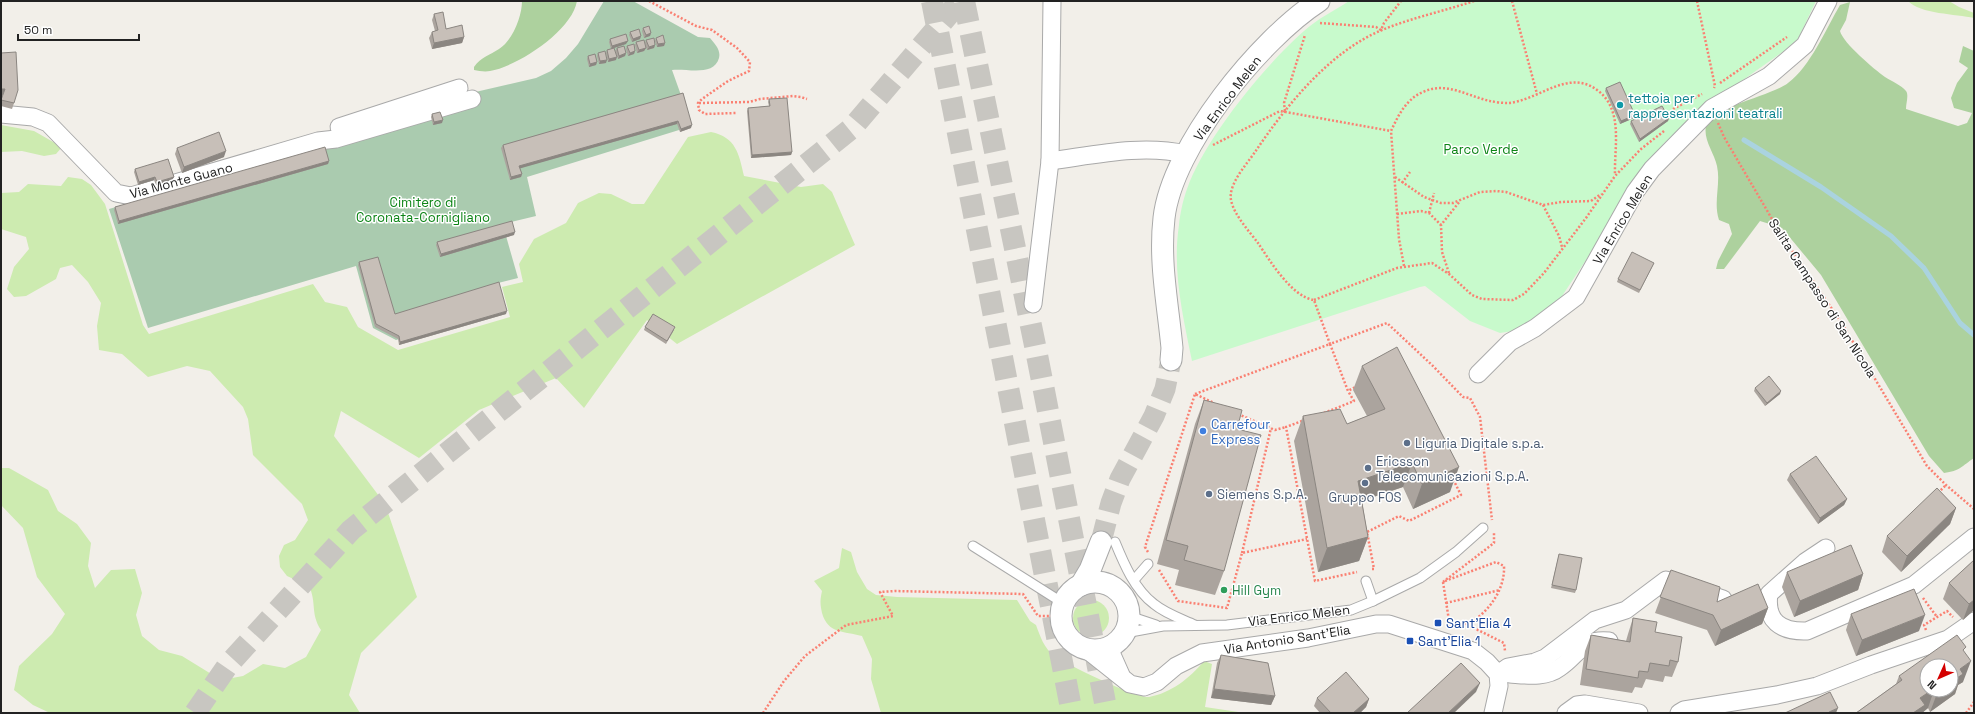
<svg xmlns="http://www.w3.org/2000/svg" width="1975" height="714" font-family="'Space Grotesk',sans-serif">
<rect width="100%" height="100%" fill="#f2efe9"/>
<g fill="#cdebb0">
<path d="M1908 1H1949L1959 7 1974 13V18C1956 14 1920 14 1908 1Z"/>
<polygon points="1,125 34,131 62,147 56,154 44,156 22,151 1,152"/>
<path d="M711 132C736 137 739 154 744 176L801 187 823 184 832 192 855 245 677 344 647 320 584 408 556 378 479 410 419 458 341 411 334 436 385 504 417 597 361 653 349 695 360 713H50L33 705 14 690 19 666 52 634 65 614 37 577 23 528 1 505V468H9L48 490 58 511 77 524 91 543 88 566 95 588 111 570 135 569 142 593 136 615 142 636 159 650 182 656 221 680 243 676 263 664 285 668 306 657 321 630C310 613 317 603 309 586L287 576 280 567 279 556 284 545 295 540 308 520 302 504 253 455 248 419 243 407 210 371 187 366 148 377 122 354 99 350 97 326 101 303 88 282 72 265 60 268 56 279 26 296 14 297 7 289 14 267 29 249 26 237 1 229V193L19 192 28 184 61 186 68 177 82 179 91 185 105 204 143 325 149 334 313 284 325 302 347 307 358 327 398 350 510 317 502 287 523 282 519 264 534 239 566 223 578 203 599 193 611 194 632 204H644L688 137Z"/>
<path d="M842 548 851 552 857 572 867 589 876 595 897 597 1017 600 1030 621 1036 625C1040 636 1044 648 1054 656 1066 664 1138 699 1149 697 1171 693 1190 678 1204 661L1212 664 1205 707 1245 713H881L871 679 872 659 862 636C844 631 828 634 822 613 820 604 820 600 822 591L814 581 839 568Z"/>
<circle cx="1091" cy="618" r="18"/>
</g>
<g fill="#add19e">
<path d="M522 1H577C572 31 518 66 490 71 485 72 479 71 474 70V67C481 57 490 55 499 49 513 40 522 16 522 1Z"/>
<path d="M1850 2 1846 20 1840 31C1843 43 1874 69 1885 77 1891 81 1901 85 1906 91 1909 95 1906 103 1906 109L1958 126 1967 123 1972 113 1954 108 1951 98 1957 83 1968 68 1959 62 1963 46 1974 51V458C1962 466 1960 471 1944 473L1929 456 1821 275 1782 228 1760 221 1724 269H1716L1718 261 1732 234 1729 224 1719 220C1713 202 1721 184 1717 166 1714 152 1703 140 1706 125 1710 108 1773 95 1788 83 1810 67 1826 29 1840 5Z"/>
</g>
<path fill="#aacbaf" d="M604 1H633L698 37 710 38C715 44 721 50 719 58 714 77 686 68 672 70L692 126 527 177 536 216 511 222 506 236 518 278 498 283 504 309 396 340 373 328 356 266 148 328 109 209 405 124 471 93 536 78 551 71 566 58 578 44Z"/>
<path fill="#c8facc" d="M1349 1H1816L1798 39 1784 51 1736 85 1664 143 1560 299 1519 330 1500 333 1470 321 1425 286 1420 287 1192 361C1183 316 1172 271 1179 225 1180 214 1183 200 1187 189 1204 140 1264 66 1304 31 1317 19 1334 11 1349 1Z"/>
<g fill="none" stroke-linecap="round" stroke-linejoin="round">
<polyline stroke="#aad3df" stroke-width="5" points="1744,140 1821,187 1891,236 1924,268 1960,323 1974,335"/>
<polyline stroke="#c8c6c1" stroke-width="21" stroke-dasharray="21 10" stroke-linecap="butt" points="1101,542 1111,503 1120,479 1154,416 1165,389 1171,360"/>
<polyline stroke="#c8c6c1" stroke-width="22" stroke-dasharray="22 11" stroke-linecap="butt" points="195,713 228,665 351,530 852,128 960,1"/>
<g stroke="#c8c6c1" stroke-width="22" stroke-dasharray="22 11" stroke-linecap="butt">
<polyline points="932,1 1072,713"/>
<polyline points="964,1 1037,355 1107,713"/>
</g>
<defs>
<g id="service">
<path d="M1115 542C1124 564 1135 590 1154 604 1166 614 1182 619 1195 625"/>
<polyline points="973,546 1063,603"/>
<polyline points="1134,580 1148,564"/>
<polyline points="1366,581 1373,601"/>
<polyline points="1129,616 1156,625"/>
<polyline points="1125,633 1163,626 1227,625 1351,610 1373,601 1420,578 1456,552 1483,528"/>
</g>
<g id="minor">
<polyline points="1,114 33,117 48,123 116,193 131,196 318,141 336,139 472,99"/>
<polyline points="339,127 459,88"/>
<path d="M1050 161C1095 155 1141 144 1186 154"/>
<polyline points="1033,304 1050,161 1052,1"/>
<polyline points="1478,374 1510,342 1535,328 1576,297 1635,192 1652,169 1712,108 1769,76 1805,45 1828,1"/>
<path d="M1826 548 1805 562 1769 594C1765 621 1781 632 1807 631L1914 585 1974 537"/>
<polyline points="1109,648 1121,675"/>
<polyline points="1086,649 1130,684 1144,687 1157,682 1176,666 1202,653 1308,638 1376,624 1389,624 1473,651 1487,662 1498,674 1499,686 1493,713"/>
<polyline points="1498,674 1508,667 1535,662 1545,658 1595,620 1626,610 1666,580 1723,599"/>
<path d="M1510 674C1526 675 1546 678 1559 668 1578 656 1581 638 1609 641"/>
<polyline points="1566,713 1577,705 1585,704 1639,713"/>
<polyline points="1679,713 1684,710 1777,695 1817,686 1871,665 1948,639 1974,621"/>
</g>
<g id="tertiary">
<path d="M1171 360 1172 348C1168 305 1159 262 1164 218 1172 147 1260 39 1319 1"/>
<circle cx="1095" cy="616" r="34"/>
<polyline points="1081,585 1090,570 1101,542"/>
</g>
</defs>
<use href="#service" stroke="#a9a9a9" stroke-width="11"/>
<use href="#minor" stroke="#a9a9a9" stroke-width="19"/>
<use href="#tertiary" stroke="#a9a9a9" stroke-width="23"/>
<g stroke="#fa8072" stroke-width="2.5" stroke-dasharray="2 2" stroke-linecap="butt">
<polyline points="649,1 696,26 712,30 737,48 750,62 749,71 728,81 702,99 698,103 699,110 705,114 737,113"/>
<path d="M1474 1C1444 11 1411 18 1382 30 1329 52 1286 106 1255 152 1247 164 1228 184 1231 200 1234 215 1249 231 1258 243 1270 261 1292 297 1314 300L1330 344 1387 323 1433 366 1463 397 1470 398 1480 417 1492 520"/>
<polyline points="1512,1 1537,94"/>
<polyline points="1697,1 1715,86 1714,88"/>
<polyline points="1320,23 1376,27 1381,30 1384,23 1401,1"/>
<polyline points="1720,83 1787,37"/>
<polyline points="699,103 749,102 760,99 793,96 801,97 807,99"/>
<polyline points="1673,109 1702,94"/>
<polyline points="1285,111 1284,103 1305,35"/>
<polyline points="1718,123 1724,137 1782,236 1841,322 1927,466 1946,485 1974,509"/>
<polyline points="1213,145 1280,111 1391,131"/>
<polyline points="1395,177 1424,197 1441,203 1453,203 1480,192 1496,191 1506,192 1543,205 1561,202 1591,201 1601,194"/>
<polyline points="1402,183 1410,172"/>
<polyline points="1543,205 1559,236 1562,247"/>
<polyline points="1429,213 1434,193"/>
<polyline points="1397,214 1421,211 1429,213 1441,225"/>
<path d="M1404 266 1399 239 1391 131C1398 116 1406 99 1423 92 1446 81 1467 96 1490 101 1495 102 1502 103 1508 103 1538 101 1568 68 1597 90 1624 109 1614 148 1615 175"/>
<polyline points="1449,273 1442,252 1441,225 1460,201"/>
<polyline points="1314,300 1397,268 1432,263 1449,274 1472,295 1482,299 1513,300 1524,294 1544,273 1586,218 1615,176 1641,149 1664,131"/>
<polyline points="1195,394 1330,344 1348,391 1357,386"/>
<polyline points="1324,413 1354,401 1348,391"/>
<polyline points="1238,414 1275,430 1286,427"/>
<polyline points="1302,421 1286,427 1315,581 1357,572"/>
<polyline points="1938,493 1946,485"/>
<polyline points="1148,552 1145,547 1195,394 1214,403"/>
<polyline points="1242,553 1271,428"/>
<polyline points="1372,569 1374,569 1367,532 1399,516 1409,521 1461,495 1453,479"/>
<polyline points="1159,570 1178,601 1227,608 1242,553 1307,539"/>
<path d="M1445 581 1496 562 1504 566C1505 586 1493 606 1477 618 1470 622 1462 624 1454 628"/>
<polyline points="1443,582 1494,543 1494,533"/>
<polyline points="1443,582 1450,627"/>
<polyline points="1923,598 1937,617"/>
<polyline points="1446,603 1500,590"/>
<polyline points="1466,624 1504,643 1505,651"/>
<polyline points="1926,630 1924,625 1947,611 1953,617"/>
<polyline points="763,713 784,681 805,656 846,625 893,616 880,592 895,591 1023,594 1038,616 1061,616"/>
<polyline points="1966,713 1974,702"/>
</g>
<use href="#service" stroke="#fff" stroke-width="9"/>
<use href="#minor" stroke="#fff" stroke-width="17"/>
<use href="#tertiary" stroke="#fff" stroke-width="21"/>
</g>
<g fill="#aba49e" fill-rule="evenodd">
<polygon points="434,14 446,29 464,37 462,43 432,49 429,38 432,32 435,31 432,20"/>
<polygon points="643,28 651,33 650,36 644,38 642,31"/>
<polygon points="630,32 641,36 640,39 632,42 629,35"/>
<polygon points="656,38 665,43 664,46 657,47 655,41"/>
<polygon points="610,39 626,44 614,48 616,60 608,62 606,53 607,50 611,49 609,42"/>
<polygon points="646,40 655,45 654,48 647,50 645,43"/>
<polygon points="636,42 646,48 644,51 637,53 635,45"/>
<polygon points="627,46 635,51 634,54 628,56 626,49"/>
<polygon points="617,48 626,53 625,56 618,59 615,51"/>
<polygon points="1,53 14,103 12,109 1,106 1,101 3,95 1,95"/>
<polygon points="598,53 606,63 599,64 597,56"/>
<polygon points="588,56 597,62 596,65 589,67 587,59"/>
<polygon points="1606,88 1635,115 1634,118 1620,124 1605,91"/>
<polygon points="683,93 691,128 680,132 677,124 520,168 522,174 521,177 510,180 501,148 503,145"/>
<polygon points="769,99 792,152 791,155 751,158 747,111 748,108 769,106 768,102"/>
<polygon points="432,114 442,123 433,125 431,117"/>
<polygon points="1669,118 1668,121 1639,142 1630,124 1631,121"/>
<polygon points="177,148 224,157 182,173 175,154"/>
<polygon points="329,161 328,164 118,224 114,210 115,207"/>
<polygon points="135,169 174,177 172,180 156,185 154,180 138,185 134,172"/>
<polygon points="514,235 440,257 436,245 437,242"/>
<polygon points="359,262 395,314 506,314 399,345 398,339 375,327 358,265"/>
<polygon points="1654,263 1639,293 1617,282 1618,279"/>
<polygon points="645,327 674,330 666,344 644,330"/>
<polygon points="1362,366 1450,492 1413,509 1403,487 1362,501 1368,537 1359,561 1318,572 1294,441 1303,416 1347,424 1367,416 1353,390"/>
<polygon points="1755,388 1780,394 1765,406 1754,391"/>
<polygon points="1204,400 1237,429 1224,571 1215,595 1175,585 1179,570 1157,564 1195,424"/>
<polygon points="1790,474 1847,499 1844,505 1818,524 1787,480"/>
<polygon points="1956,508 1950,524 1901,572 1882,552 1887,536"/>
<polygon points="1559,554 1576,590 1575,593 1551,588"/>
<polygon points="1974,560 1974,610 1963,620 1943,599 1949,583"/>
<polygon points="1671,570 1717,602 1768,608 1762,624 1715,646 1707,630 1655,613"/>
<polygon points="1787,572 1863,574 1858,590 1794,617 1782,587"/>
<polygon points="1851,614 1919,631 1856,656 1846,630"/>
<polygon points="1633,618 1655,632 1678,662 1672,677 1665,676 1663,682 1646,679 1642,688 1635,687 1632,693 1580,685 1585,651 1591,635 1626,641 1628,634"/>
<path d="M1964 652 1963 682 1958 685 1955 694 1930 712 1928 708 1922 713H1856L1896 684 1899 676ZM1951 666V690H1927Z"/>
<polygon points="1221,655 1275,696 1271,705 1211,698 1217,663"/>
<polygon points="1317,698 1369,699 1366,707 1360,713 1320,713 1314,706"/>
</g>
<g fill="#8b8681">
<polygon points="651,33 650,36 644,38 646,35"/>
<polygon points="641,36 640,39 632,42 633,39"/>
<polygon points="464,37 462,43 432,49 434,43"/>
<polygon points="628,41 626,44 611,49 612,46"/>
<polygon points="665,43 664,46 657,47 658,44"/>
<polygon points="655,45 654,48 647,50 649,47"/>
<polygon points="646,48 644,51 637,53 639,50"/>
<polygon points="635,51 634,54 628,56 630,53"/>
<polygon points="626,53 625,56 618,59 619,56"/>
<polygon points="617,57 616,60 608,62 609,59"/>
<polygon points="607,60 606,63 599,64 600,61"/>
<polygon points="597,62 596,65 589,67 590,64"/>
<polygon points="1,89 5,89 3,95 1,95"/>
<polygon points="1635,115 1634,118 1620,124 1621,121"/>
<polygon points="1669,118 1668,121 1639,142 1640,139"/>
<polygon points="443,120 442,123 433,125 434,122"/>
<polygon points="678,121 677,124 518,169 519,166"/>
<polygon points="692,125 691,128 680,132 681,129"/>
<polygon points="226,151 224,157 182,173 184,167"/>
<polygon points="792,152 791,155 751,158 752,155"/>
<polygon points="329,161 328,164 118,224 119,221"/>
<polygon points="522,174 521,177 510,180 511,177"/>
<polygon points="155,177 154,180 138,185 139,182"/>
<polygon points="174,177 172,180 156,185 157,182"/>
<polygon points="515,232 514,235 440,257 441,254"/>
<polygon points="507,311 506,314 399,345 400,342"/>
<polygon points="1781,391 1780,394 1765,406 1767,403"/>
<polygon points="1412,463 1403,487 1349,505 1358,481"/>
<polygon points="1459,467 1450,492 1413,509 1422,484"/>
<polygon points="1847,499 1844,505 1818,524 1820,518"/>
<polygon points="1956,508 1950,524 1901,572 1907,556"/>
<polygon points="1368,537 1359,561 1318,572 1327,548"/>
<polygon points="1863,574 1858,590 1794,617 1800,601"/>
<polygon points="1974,600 1974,610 1963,620 1969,604"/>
<polygon points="1768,608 1762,624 1715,646 1721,630"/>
<polygon points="1925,615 1919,631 1856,656 1862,640"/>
<polygon points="1971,661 1963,682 1958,685 1955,694 1930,712 1938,691 1940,690 1951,690 1951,682 1960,669"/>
<polygon points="1480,683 1476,692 1454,713 1448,713"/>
<polygon points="1214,689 1275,696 1271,705 1211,698"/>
<polygon points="1932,690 1934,690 1928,708 1922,713 1913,713 1920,698"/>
<polygon points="1369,699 1366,707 1360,713 1353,713"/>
<polygon points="1838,708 1836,713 1829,713 1829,712"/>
</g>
<g fill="#c7bfb8" stroke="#8b8681">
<polygon points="443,12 446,29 462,25 464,37 434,43 432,32 438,30 434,14"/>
<polygon points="649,26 651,33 646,35 643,28"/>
<polygon points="639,29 641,36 633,39 630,32"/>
<polygon points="626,34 628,41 612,46 610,39"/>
<polygon points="663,35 665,43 658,44 656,38"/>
<polygon points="654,38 655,45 649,47 646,40"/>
<polygon points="644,40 646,48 639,50 636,42"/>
<polygon points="634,44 635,51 630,53 627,46"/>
<polygon points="624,46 626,53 619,56 617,48"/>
<polygon points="614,48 617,57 609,59 607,50"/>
<polygon points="605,51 607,60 600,61 598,53"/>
<polygon points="16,52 18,90 14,103 1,100 5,89 1,89 1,53"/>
<polygon points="595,54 597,62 590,64 588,56"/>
<polygon points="1620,82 1635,115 1621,121 1606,88"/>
<polygon points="683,93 692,125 681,129 678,121 519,166 522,174 511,177 503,145"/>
<polygon points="787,98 792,152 752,155 748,108 770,106 769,99"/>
<polygon points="1662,106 1669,118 1640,139 1631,121"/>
<polygon points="440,112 443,120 434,122 432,114"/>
<polygon points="219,132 226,151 184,167 177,148"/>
<polygon points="325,147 329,161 119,221 115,207"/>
<polygon points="168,159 174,177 157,182 155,177 139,182 135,169"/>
<polygon points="512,221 515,232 441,254 437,242"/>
<polygon points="1632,252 1654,263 1640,290 1618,279"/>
<polygon points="378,257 395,314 499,282 507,311 400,342 399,336 376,324 359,262"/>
<polygon points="653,314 675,327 667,341 645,327"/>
<polygon points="1397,347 1459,467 1422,484 1412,463 1358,481 1368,537 1327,548 1303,416 1340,409 1347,424 1385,409 1362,366"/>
<polygon points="1769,376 1781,391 1767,403 1755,388"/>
<polygon points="1204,400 1242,410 1237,429 1261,435 1224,571 1184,560 1188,546 1166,540"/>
<polygon points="1816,456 1847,499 1820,518 1790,474"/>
<polygon points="1937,488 1956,508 1907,556 1887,536"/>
<polygon points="1851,545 1863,574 1800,601 1787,572"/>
<polygon points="1559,554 1582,558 1576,590 1552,585"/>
<polygon points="1974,560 1974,600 1969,604 1949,583"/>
<polygon points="1671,570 1720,587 1717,602 1758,584 1768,608 1721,630 1713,615 1660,597"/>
<polygon points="1914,589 1925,615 1862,640 1851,614"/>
<polygon points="1633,618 1657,622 1655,632 1682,637 1678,662 1670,660 1669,666 1650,663 1648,672 1639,671 1638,678 1586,669 1591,635 1630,642"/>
<polygon points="1957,635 1966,647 1963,650 1971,661 1960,669 1963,674 1951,682 1951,666 1927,666 1927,690 1932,690 1920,698 1925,705 1913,713 1856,713 1902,680 1899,676"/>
<polygon points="1221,655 1268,663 1275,696 1214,689"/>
<polygon points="1461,663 1480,683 1448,713 1407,713"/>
<polygon points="1346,672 1369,699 1353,713 1331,713 1317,698"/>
<polygon points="1830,692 1838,708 1829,712 1830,713 1785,713"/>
</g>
<circle fill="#0f9aa8" stroke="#fff" stroke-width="1.5" cx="1620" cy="105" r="4"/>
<circle fill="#3f7fe0" stroke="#fff" stroke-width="1.5" cx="1203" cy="431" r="4"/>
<g fill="#5c6f8a" stroke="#fff" stroke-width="1.5">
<circle cx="1407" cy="443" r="4"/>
<circle cx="1368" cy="468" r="4"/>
<circle cx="1365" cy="483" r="4"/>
<circle cx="1209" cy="494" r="4"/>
</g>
<circle fill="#2e9e5b" stroke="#fff" stroke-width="1.5" cx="1224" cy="590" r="4"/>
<g fill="#1a4fb4" stroke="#fff" stroke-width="1.5">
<rect x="1434" y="619" width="8" height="8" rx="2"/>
<rect x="1406" y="637" width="8" height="8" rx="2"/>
</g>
<g text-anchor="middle" stroke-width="3" stroke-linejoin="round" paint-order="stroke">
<g font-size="13" fill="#222" stroke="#fff">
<text transform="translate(1227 98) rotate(-53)" y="5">Via Enrico Melen</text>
<text transform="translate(181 180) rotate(-15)" y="5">Via Monte Guano</text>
<text transform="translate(1622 219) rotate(-59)" y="5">Via Enrico Melen</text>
<text transform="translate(1823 298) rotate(57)" y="5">Salita Campasso di San Nicola</text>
<text transform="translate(1299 615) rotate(-7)" y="5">Via Enrico Melen</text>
<text transform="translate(1287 639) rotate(-9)" y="5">Via Antonio Sant'Elia</text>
</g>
<g font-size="13" fill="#0d838f" stroke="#fff" text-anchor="start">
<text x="1628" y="103">tettoia per<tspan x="1628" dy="15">rappresentazioni teatrali</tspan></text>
</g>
<g font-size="13" fill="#0c8416" stroke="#fff">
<text x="1481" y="154">Parco Verde</text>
<text x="423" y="207">Cimitero di<tspan x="423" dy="15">Coronata-Cornigliano</tspan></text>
</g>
<g font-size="13" fill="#366cbe" stroke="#fff" text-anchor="start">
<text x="1211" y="429">Carrefour<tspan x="1211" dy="15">Express</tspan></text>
</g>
<g font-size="13" fill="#4e5e75" stroke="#fff" text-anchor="start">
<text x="1415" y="448">Liguria Digitale s.p.a.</text>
<text x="1376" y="466">Ericsson<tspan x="1376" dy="15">Telecomunicazioni S.p.A.</tspan></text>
<text x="1217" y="499">Siemens S.p.A.</text>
<text x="1365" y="502" text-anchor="middle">Gruppo FOS</text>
</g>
<g font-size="13" fill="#27864d" stroke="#fff" text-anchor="start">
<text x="1232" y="595">Hill Gym</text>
</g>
<g font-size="13" fill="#164399" stroke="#fff" text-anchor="start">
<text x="1446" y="628">Sant'Elia 4</text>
<text x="1418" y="646">Sant'Elia 1</text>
</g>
</g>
<rect width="1975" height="714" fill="none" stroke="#222222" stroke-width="4"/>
<g transform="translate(1939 678) rotate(225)"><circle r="19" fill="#ffffff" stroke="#a7a7a7"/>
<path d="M0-3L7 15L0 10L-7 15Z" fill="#d40000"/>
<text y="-6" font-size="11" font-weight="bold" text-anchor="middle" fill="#222222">N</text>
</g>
<path d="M18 34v6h121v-6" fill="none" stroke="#222222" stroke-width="2"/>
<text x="24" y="34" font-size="12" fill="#222222" stroke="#ffffff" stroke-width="3" paint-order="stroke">50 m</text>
</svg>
